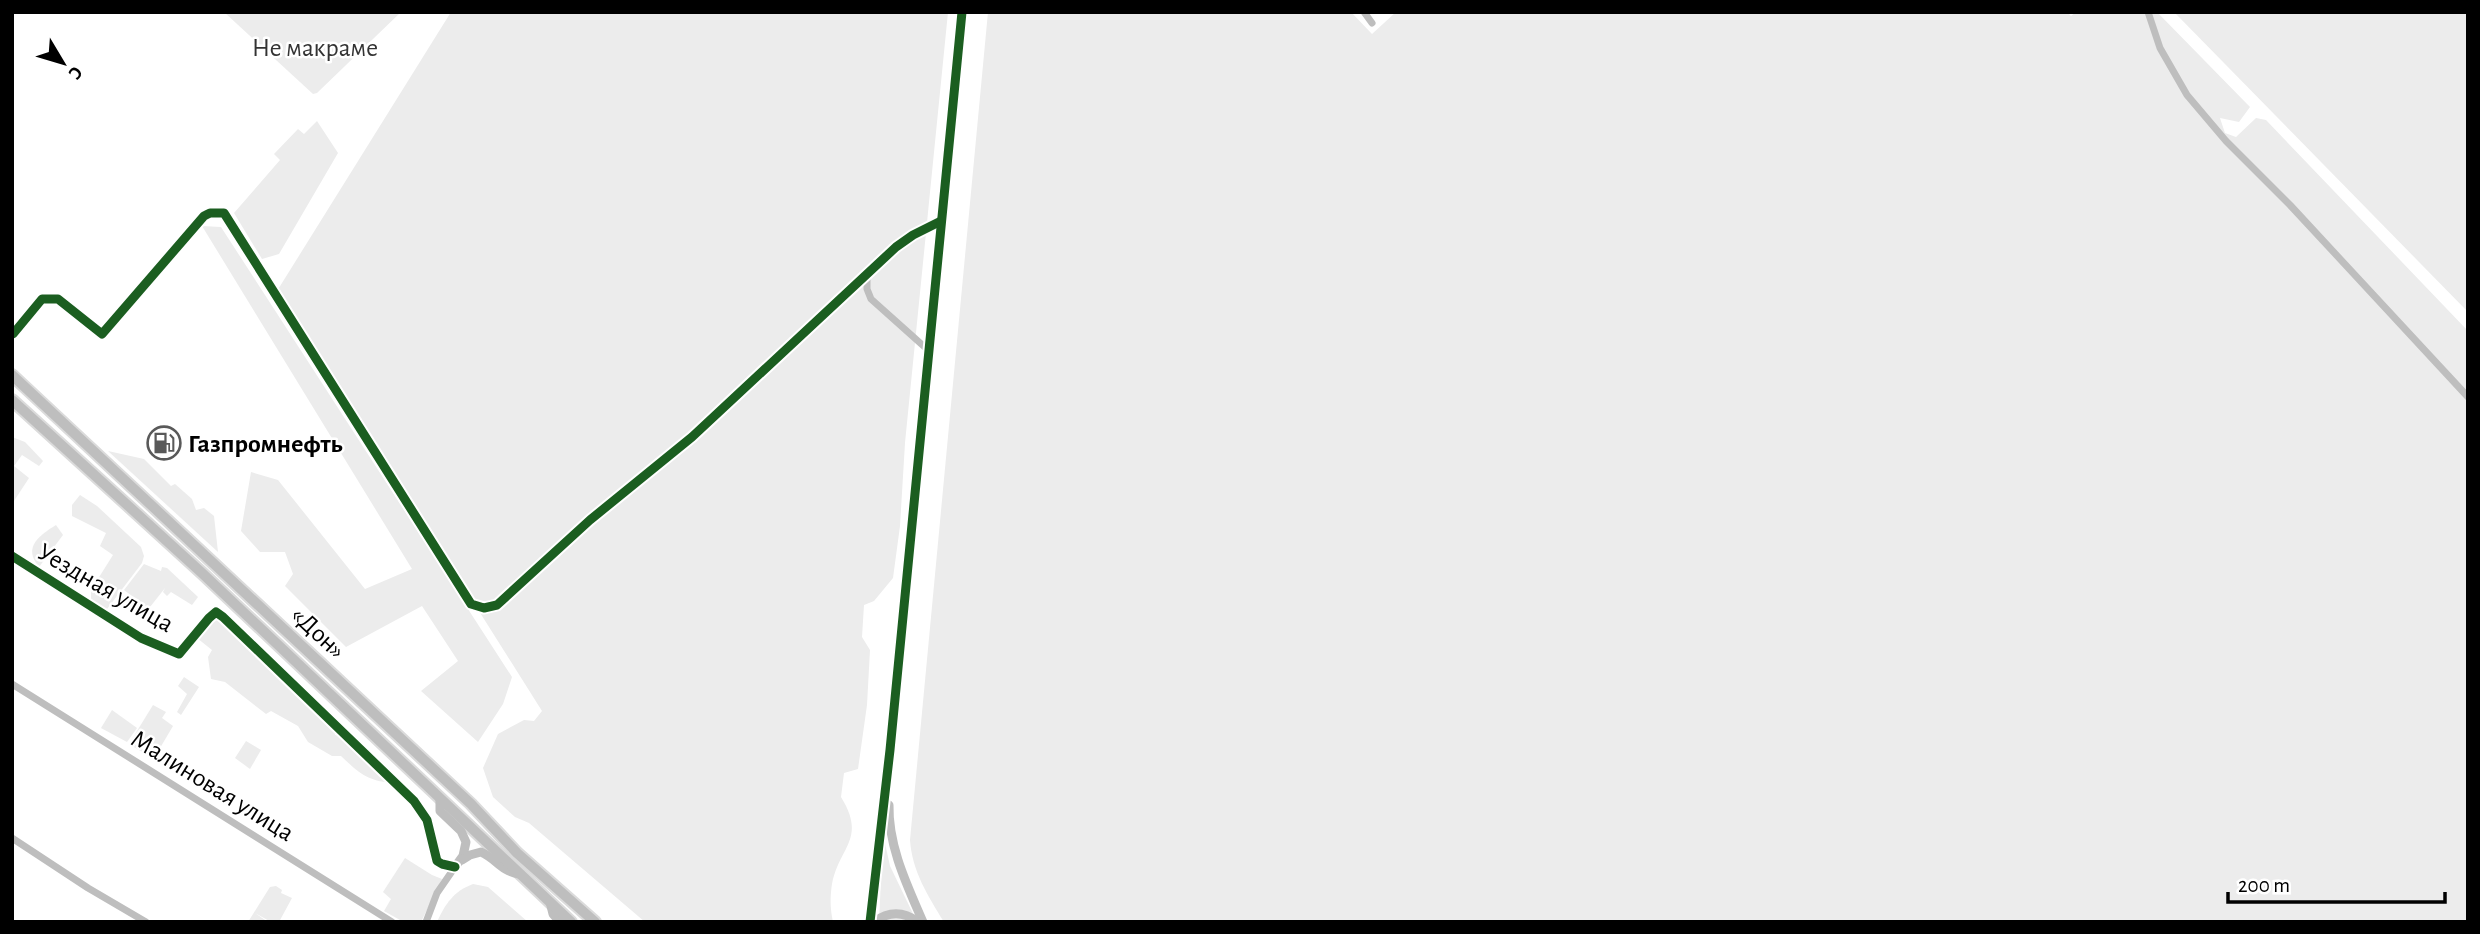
<svg xmlns="http://www.w3.org/2000/svg" width="2480" height="934" font-family="'Alegreya Sans',sans-serif">
<rect width="100%" height="100%" fill="#fff"/>
<g fill="#ececec">
<polygon points="224,12 401,12 317,93 313,94"/>
<path d="M451 12H948L905 443 900 526 893 578 874 601 864 605 862 637 870 650 867 705 858 769 844 773 841 797C867 839 839 847 832 884 830 897 830 909 833 922H645L529 823 515 817 493 797 483 768 498 734 524 720 534 721 542 711 277 291Z"/>
<path d="M988 12H1351L1372 34 1396 12H2067L2071 16 2076 12H2157L2250 107 2239 122 2220 118 2225 133 2236 137 2256 118 2266 120 2468 331V922H944C928 896 912 871 910 840Z"/>
<polygon points="2174,12 2468,12 2468,312"/>
<polygon points="317,121 338,153 279,254 262,259 234,213 280,160 274,154 298,129 304,134"/>
<polygon points="202,226 221,227 512,677 503,704 478,742 421,691 458,661 422,606 346,647 285,586 293,574 285,552 260,552 241,531 251,472 278,480 365,589 412,569"/>
<polygon points="12,437 25,442 43,461 39,466 22,455 14,466 29,478 12,504"/>
<polygon points="108,451 144,459 171,486 175,484 192,499 196,510 204,508 214,516 218,552"/>
<polygon points="80,495 97,506 141,547 144,556 142,563 107,609 91,602 91,590 113,555 100,546 106,533 72,516 72,505"/>
<path d="M56 525 63 535 39 567C22 547 40 535 56 525Z"/>
<polygon points="144,564 161,571 162,567 167,568 198,597 192,605 171,592 167,596 163,592 165,588 150,607 145,606 124,590"/>
<path d="M217 618 335 729V735L342 736 391 783C366 780 359 773 341 756H332L308 742 298 726 271 711 266 714 225 682 211 679 208 657 212 650 197 638 211 620Z"/>
<polygon points="184,677 199,687 181,715 177,712 187,694 178,686"/>
<polygon points="153,705 166,712 162,718 173,726 160,748 153,745 147,755 129,744"/>
<polygon points="112,710 137,728 127,742 101,728"/>
<polygon points="246,741 261,750 250,769 235,758"/>
<polygon points="883,834 890,866 917,922 879,922"/>
<polygon points="405,858 432,875 442,879 421,922 400,920 384,911 391,899 383,892"/>
<path d="M473 884 488 887 528 922H437C445 904 454 891 473 884Z"/>
<polygon points="276,886 282,890 281,893 292,898 279,922 271,922 255,913 268,922 248,922 270,887"/>
</g>
<g fill="none" stroke-linecap="round" stroke-linejoin="round">
<defs>
<g id="trunk">
<polyline points="12,375 471,804 517,853 595,922"/>
<polyline points="12,400 202,573 571,922"/>
</g>
</defs>
<use href="#trunk" stroke="#dbdbdb" stroke-width="14"/>
<g stroke="#bebebe" stroke-width="7">
<polyline points="1364,12 1372,23"/>
<polyline points="2148,12 2160,48 2187,95 2226,141 2290,205 2468,397"/>
<polyline points="867,275 867,289 871,299 928,350"/>
<polyline points="13,334 42,299 58,299 102,334 204,216 210,213 224,213 471,604 484,608 497,605 590,520 692,437 896,247 913,235 941,221"/>
<polyline points="12,556 141,638 179,654 209,618 216,612 223,617 414,801 427,820 437,861 442,864 455,867 437,893 426,922"/>
<polyline points="12,684 392,922"/>
<polyline points="12,838 88,888 146,922"/>
</g>
<g stroke="#bebebe" stroke-width="9">
<polyline points="440,800 440,811 461,831 466,842 463,856 455,867"/>
<path d="M889 805C888 846 907 885 923 922"/>
<path d="M462 860 470 855 481 852C498 860 499 870 519 874"/>
<polyline points="550,902 553,914 560,922"/>
<polyline points="870,922 890,750 962,12"/>
<path d="M874 922C889 911 903 911 918 922"/>
</g>
<use href="#trunk" stroke="#bebebe" stroke-width="10"/>
<defs>
<g id="cycleway">
<polyline points="13,334 42,299 58,299 102,334 204,216 210,213 224,213 471,604 484,608 497,605 590,520 692,437 896,247 913,235 941,221"/>
<polyline points="12,556 141,638 179,654 209,618 216,612 223,617 414,801 427,820 437,861 442,864 455,867"/>
<polyline points="870,922 890,750 962,12"/>
</g>
</defs>
<use href="#cycleway" stroke="#fff" stroke-width="13"/>
<use href="#cycleway" stroke="#1b5e20" stroke-width="9"/>
</g>
<defs>
<symbol id="fuel-ring" viewBox="-11 -11 22 22"><circle r="9.5" fill="#fff" stroke="#595959" stroke-width="1.5"/><path d="M-5.5-6h7V0h2V4h1.3V-2.5L3-4.5l.8-.8L6-3V5H2.5V1h-1V6h-7ZM-4.2-4.7v3.2H.2V-4.7Z" fill="#595959"/></symbol>
</defs>
<g fill-rule="evenodd">
<use href="#fuel-ring" x="145" y="424" width="38" height="38"/>
</g>
<g text-anchor="middle" stroke-width="5" stroke-linejoin="round" paint-order="stroke">
<g font-size="26" fill="#333" stroke="#fff">
<text x="315" y="56">Не макраме</text>
</g>
<g font-size="26" font-weight="bold" fill="#000" stroke="#fff" text-anchor="start">
<text x="188" y="452">Газпромнефть</text>
</g>
<g font-size="26" fill="#000" stroke="#fff">
<text transform="translate(106 587) rotate(30)" y="9">Уездная улица</text>
<text transform="translate(319 632) rotate(43)" y="9">«Дон»</text>
<text transform="translate(213 785) rotate(32)" y="9">Малиновая улица</text>
</g>
</g>
<rect width="2480" height="934" fill="none" stroke="#000000" stroke-width="28"/>
<g transform="translate(63 63) rotate(128)" stroke="#ffffff" stroke-width="5" paint-order="stroke">
<path d="M0-5L12 26L0 18L-12 26Z" fill="#000000"/>
<text y="-10" font-size="19" font-weight="bold" text-anchor="middle" fill="#000000">С</text>
</g>
<path d="M2228 892v10h217v-10" fill="none" stroke="#000000" stroke-width="3.5"/>
<text x="2238" y="892" font-size="21" fill="#000000" stroke="#ffffff" stroke-width="5" paint-order="stroke">200 m</text>
</svg>
